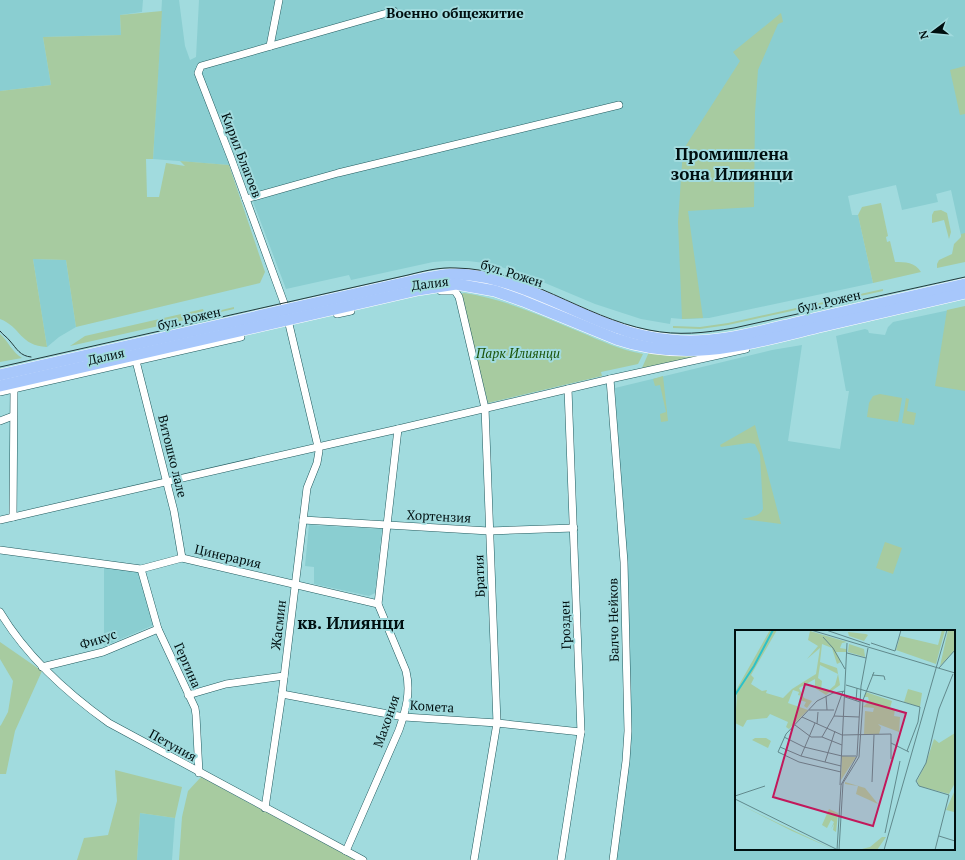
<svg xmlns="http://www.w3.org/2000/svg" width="965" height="860" font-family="'PT Serif',serif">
<rect width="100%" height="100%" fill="#a1dbde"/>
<g fill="#8aced1" fill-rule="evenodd">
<polygon points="0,0 143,0 142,12 120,15 121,35 43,37 51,85 0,91"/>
<polygon points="162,0 179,0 185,46 190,60 196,57 199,0 965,0 965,254 951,190 936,194 938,202 902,210 896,185 848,196 852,215 858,215 873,283 709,318 682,319 671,318 670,324 641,319 595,304 519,272 485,263 468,261 446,261 433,262 351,280 349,275 286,289 238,162 229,165 153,159"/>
<polygon points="33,259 66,260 76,327 59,337 47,347"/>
<path d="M959 308 965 309V860H615L628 753 625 562 615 388 772 350 802 345 788 441 840 449 849 391H846L836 336 865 329 868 330 869 333 885 335 888 327 893 322ZM736 631H954V849H736Z"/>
<polygon points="309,525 382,529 375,593 369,596 314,584 314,567 305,566"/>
<polygon points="104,566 140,572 147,603 154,625 104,646"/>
<polygon points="140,813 175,818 172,860 137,860"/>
</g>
<g fill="#a7cba0">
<path d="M162 11 153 159H146L147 197H159L166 163 185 166 180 161 229 165 265 272 260 283 76 327 66 260 33 259 47 347C20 346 21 327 0 319V91L51 85 43 37 121 35 120 15Z"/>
<polygon points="781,13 783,22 778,24 758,70 755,113 754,207 688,211 703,318 682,319 678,222 683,150 740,61 733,52"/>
<polygon points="965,66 965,114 960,115 950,70"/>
<path d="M881 203 888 236 886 237 887 242 890 241 895 262C905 262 915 262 921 272L873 283 858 215 862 207Z"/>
<polygon points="941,210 947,213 951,232 949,239 944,220 932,223 932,215 934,211"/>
<polygon points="965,233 965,262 937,268 937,264 939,260 952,254 954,244 961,237 961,234"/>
<polygon points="883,289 883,291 728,325 700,329 673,328 673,326 700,327 728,323"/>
<path d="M464 293C505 299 543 317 580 332 601 341 621 350 643 354L638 364 601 372 602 376 488 403 461 296V294Z"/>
<polygon points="965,306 965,391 935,386 947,310"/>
<polygon points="234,307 234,309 70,346 85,336 203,309 205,314"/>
<path d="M0 334C8 341 12 352 22 358L0 362Z"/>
<polygon points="649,352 714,354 642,368"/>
<polygon points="663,376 668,421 661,422 660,414 666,412 660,385 655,386 653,379"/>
<polygon points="880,394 902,398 898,422 867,417 869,403 873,396"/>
<polygon points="906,398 909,399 907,411 916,413 914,425 902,423"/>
<path d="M755 425 781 524 742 519C750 517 759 517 763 509L760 455 755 444 749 443 721 447 720 445Z"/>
<polygon points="885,542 902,548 893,574 876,568"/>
<polygon points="0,642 42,671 15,731 6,774 0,774 0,726 1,725 8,712 13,681 0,659"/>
<polygon points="115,770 182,787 175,818 140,813 137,860 77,860 84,838 108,835 117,801"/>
<polygon points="201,777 355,860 179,860 182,817 188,791"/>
</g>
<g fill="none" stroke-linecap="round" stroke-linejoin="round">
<defs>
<g id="street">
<polyline points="270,46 279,0"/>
<polyline points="246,199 338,173 619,105"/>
<polyline points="441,291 455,291 459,297 485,408 497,723 474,860"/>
<polyline points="337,314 351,311"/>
<polyline points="136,361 174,511 182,558"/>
<polyline points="610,379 624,562 628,731 626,761 613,860"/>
<polyline points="0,392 241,337"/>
<polyline points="0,421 13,416"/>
<polyline points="13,517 14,389"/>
<polyline points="0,520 331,444 398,429 610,379 746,349"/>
<polyline points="303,520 489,531 574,528"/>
<polyline points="0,550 141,569 182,558 378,604"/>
<polyline points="141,569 158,629 195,708 196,715 199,773"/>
<path d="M0 612C27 657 67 693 109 723L363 860"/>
<polyline points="42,667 103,652 158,629"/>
<polyline points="282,694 404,717 497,723 581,732"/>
<polyline points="188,695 226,684 284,676"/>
<polyline points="265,808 282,694 307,488 317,463 319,451 284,303 231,158 198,73 201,66 394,11"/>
<path d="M346 851 399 730C406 710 411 692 406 671L378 604 398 429"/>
<polyline points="561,860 581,732 568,389"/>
</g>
<g id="primary">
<path d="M0 375 416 280C430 277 444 274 458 274 513 276 567 310 618 328 635 335 653 338 671 340 715 345 760 331 803 321 857 309 911 296 965 284"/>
<path d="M0 386 418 290 456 284 495 291 523 301 616 339C689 364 752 343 824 326 871 315 918 304 965 293"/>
</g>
</defs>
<use href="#street" stroke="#215a5e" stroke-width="8"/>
<use href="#primary" stroke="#fff" stroke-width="12"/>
<use href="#street" stroke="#fff" stroke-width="7"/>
<use href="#primary" stroke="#a7c7fb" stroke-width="11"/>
<g stroke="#223a3b" stroke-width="1">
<path d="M0 331C3 335 7 337 10 341 17 349 20 356 31 357"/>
<path d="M0 367 408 275C424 271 440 267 456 268 526 269 582 317 649 330 678 336 705 333 734 328L965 277"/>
</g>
</g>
<g text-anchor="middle" stroke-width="4" stroke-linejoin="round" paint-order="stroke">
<g font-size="13" fill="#000f10" stroke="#a1dbde">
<text transform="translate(242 155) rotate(69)" y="5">Кирил Благоев</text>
<text transform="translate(512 273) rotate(17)" y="5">бул. Рожен</text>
<text transform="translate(430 283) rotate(-7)" y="5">Далия</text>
<text transform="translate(829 301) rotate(-13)" y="5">бул. Рожен</text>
<text transform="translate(189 318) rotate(-13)" y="5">бул. Рожен</text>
<text transform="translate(106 356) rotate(-13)" y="5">Далия</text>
<text transform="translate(173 456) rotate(76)" y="5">Витошко лале</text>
<text transform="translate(439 516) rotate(3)" y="5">Хортензия</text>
<text transform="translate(228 556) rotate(13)" y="5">Цинерария</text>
<text transform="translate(479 576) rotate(-92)" y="5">Братия</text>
<text transform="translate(613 620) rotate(-91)" y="5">Балчо Нейков</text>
<text transform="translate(278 625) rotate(-83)" y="5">Жасмин</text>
<text transform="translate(565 625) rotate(-92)" y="5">Грозден</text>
<text transform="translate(98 639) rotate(-18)" y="5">Фикус</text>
<text transform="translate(188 665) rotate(66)" y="5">Гергина</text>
<text transform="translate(432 706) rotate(4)" y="5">Комета</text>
<text transform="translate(386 721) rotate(-71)" y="5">Махония</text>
<text transform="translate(173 745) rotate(29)" y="5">Петуния</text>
</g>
<g font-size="13" font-style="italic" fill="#195309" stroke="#a1dbde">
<text x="518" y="358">Парк Илиянци</text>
</g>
<g font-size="14" font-weight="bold" fill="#000f10" stroke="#a1dbde">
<text x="455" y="18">Военно общежитие</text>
</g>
<g font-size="17" font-weight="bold" fill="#000f10" stroke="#a1dbde">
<text x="732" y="160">Промишлена<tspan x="732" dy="20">зона Илиянци</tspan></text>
<text x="351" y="629">кв. Илиянци</text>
</g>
</g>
<g transform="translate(735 630)">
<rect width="220" height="220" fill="#a1dbde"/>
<path d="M35 0H42L16 45 19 48 16 54 27 61 32 60 31 63 48 68 57 59 81 44 85 18 72 29 83 16 73 10 75 1 112 12 107 13 105 18 111 19 112 22H101L106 32 102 34 97 18 87 14 85 32 102 38 105 55 91 65 80 58V49L64 58 69 68 77 71 72 78 69 76 71 72 65 70 67 66 63 65 64 62 58 60 53 73 73 80 54 99 51 97 53 92 35 84 32 88 12 90 8 97 0 93 2 65 0 62ZM85 35 103 44 100 55 93 61 86 59 87 51 83 48ZM207 0H210L201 34 161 20 165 6 203 15ZM213 0H220V20L205 36ZM113 2 131 4 133 5 129 11 114 6ZM114 14 129 19 130 27 113 22ZM173 59 187 63 185 77 169 72ZM131 62 157 71 155 78 160 79 159 86 165 87 164 102 143 94 146 97 144 104H129L130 81 138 82 139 78 128 77 134 71 133 67H129ZM220 103V153L214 164 184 156 182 151 191 133 199 109 204 113ZM20 108H31L36 111 33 118 17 110ZM107 126 121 127 106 150ZM110 152 130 158 143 174 121 164 123 156 110 154ZM220 160V179L219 182 211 180ZM0 172 45 194 100 220 57 201ZM94 179 103 183 101 202 98 200 99 194 96 199 99 192 96 190 92 198 87 195ZM147 207H151L142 220H123L135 217Z" fill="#a7cba0" fill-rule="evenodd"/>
<path fill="none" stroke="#2cc1c8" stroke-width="2" d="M0 65 19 36 38 0"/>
<path fill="none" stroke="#61898c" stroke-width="1" d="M76 0 220 43M91 0 135 15M88 7 98 18 110 39M136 13 160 21M160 21 166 0M112 23 131 28M204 38 220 20M137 45 149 46 150 50M111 55 185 77 183 92 172 121M91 66 92 80M110 67 125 72M121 71 122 58M74 80H99M99 86 124 87M67 87 107 105 156 104V129M82 94 83 82M60 95 76 107H87L107 115M49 107 69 117 107 126H121M87 107 99 86 108 61M156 113 174 122M45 117 66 126 106 136M66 126 80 93M90 132 100 101M106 142 64 132 43 122 51 104 82 71 98 63 110 61M137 152 139 105M105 155 112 13M214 165 184 156 181 151 191 133 204 79 218 44M0 166 30 156M0 169 103 220M150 203 165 131M204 206 220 211M102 220 106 155 122 126 126 56 133 18M104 220 108 153 124 127 128 70 139 42M149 220 212 0M200 220 214 165"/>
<path fill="#c2185b" fill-opacity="0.15" stroke="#c2185b" stroke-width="2" d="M70 54 171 83 138 196 38 167Z"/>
<rect width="220" height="220" fill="none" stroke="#000f10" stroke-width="2"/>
</g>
<g transform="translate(933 32) rotate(254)" stroke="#a1dbde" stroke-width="3" paint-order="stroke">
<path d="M0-3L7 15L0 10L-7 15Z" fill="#000f10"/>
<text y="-6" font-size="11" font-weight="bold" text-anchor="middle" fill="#000f10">N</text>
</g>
</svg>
